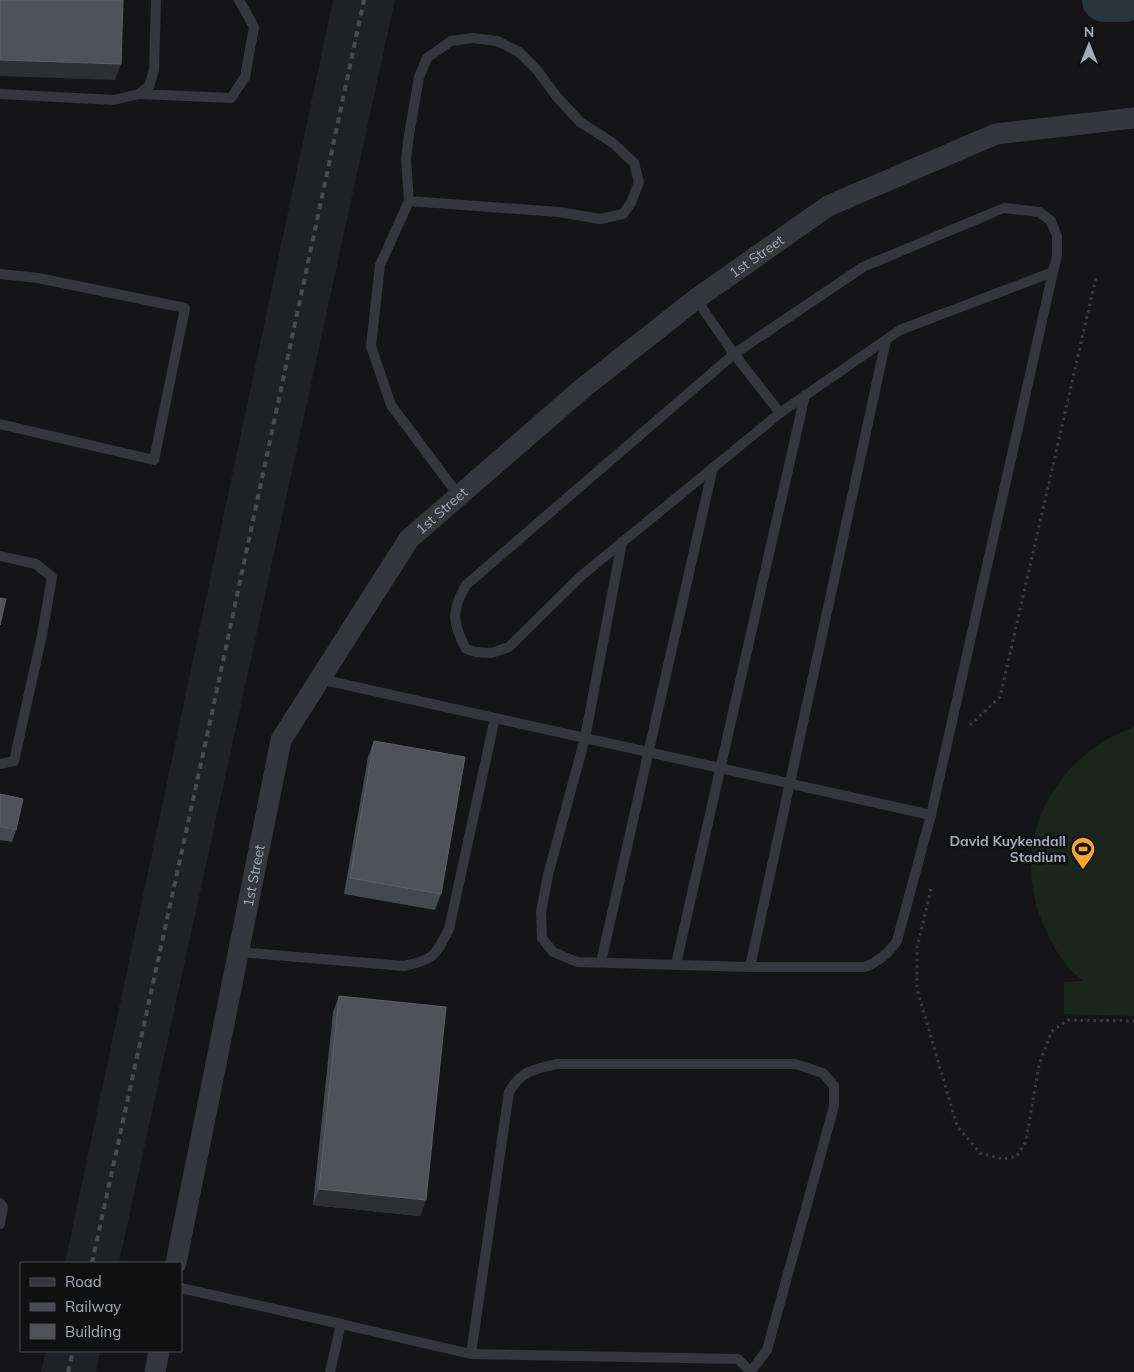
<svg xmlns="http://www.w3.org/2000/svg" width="1134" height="1372" font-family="Mulish,sans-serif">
<rect width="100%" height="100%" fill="#151517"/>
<g fill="#202124">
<polygon points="333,0 395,0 119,1263 65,1263"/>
<polygon points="46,1351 100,1351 96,1372 41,1372"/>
</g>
<path fill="#1c251d" d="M1134 727V1016L1064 1014V982L1084 981C1079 977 1074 973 1070 969 1060 958 1053 946 1047 933 1006 849 1048 759 1134 727Z"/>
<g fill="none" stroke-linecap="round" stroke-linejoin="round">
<polyline stroke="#2a343b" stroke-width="44" points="1104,0 1125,0"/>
<g stroke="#3b3e43" stroke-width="3" stroke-dasharray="2.5 4" stroke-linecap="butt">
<polyline points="970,725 1000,697 1096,277"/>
<polyline points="931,889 917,948 917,989 957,1126 980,1153 1003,1159 1017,1156 1026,1141 1039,1065 1051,1032 1068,1020 1134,1021"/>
</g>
<g stroke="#35373c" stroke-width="10">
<polyline points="0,94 114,100 139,94 149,86 154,70 156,0"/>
<polyline points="139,94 231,98 245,77 254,27 239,0"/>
<polyline points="409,201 559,212 600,219 623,214 631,203 639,182 634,163 613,143 580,122 557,97 537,70 519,52 497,41 473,38 451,41 427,58 419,77 409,135 406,159 409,201 380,265 371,346 391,405 459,496"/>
<polyline points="0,274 38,278 185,308 154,460 0,424"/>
<polyline points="696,299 734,354 780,413"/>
<path d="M622 542 585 738 548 875 541 912 542 938 553 952 577 962 750 967H865C879 961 888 954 897 941L931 815 1053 272 1057 256V236L1051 221 1039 212 1004 208 863 267 734 354 466 585C451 611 452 622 466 649L476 652 491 653 509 647 581 576 780 413 900 330 1053 272"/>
<polyline points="0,556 36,564 52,577 42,635 14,761 0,764"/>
<polyline points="320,679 931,815"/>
<path d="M239 952 404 966C435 959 435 956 449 929L495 718"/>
<polyline points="601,962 713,467"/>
<polyline points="676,964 805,395"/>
<polyline points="750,967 886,340"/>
<polyline points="0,1203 3,1207 0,1224"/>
<polyline points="181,1288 341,1324 330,1372"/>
<polyline points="341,1324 471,1354 738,1359 751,1372"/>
<path d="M471 1354 509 1092C521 1071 534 1069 557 1064H795L823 1073 834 1086V1106L767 1350 751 1371"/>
</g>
<g stroke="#35373c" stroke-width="21">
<path id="s1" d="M176 1263 281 740 409 539 583 388 696 299 828 206 996 134 1134 118"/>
<polyline points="155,1372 159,1351"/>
</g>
<g stroke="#484b51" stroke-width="4" stroke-dasharray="6 5" stroke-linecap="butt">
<polyline points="92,1263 210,722 364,0"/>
<polyline points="68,1372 73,1351"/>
</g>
</g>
<g fill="#45484c">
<polygon points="374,741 441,894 435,910 344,894 368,757"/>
<polygon points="0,794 16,830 12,842 0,840"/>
<polygon points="339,996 426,1200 420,1216 313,1205 333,1012"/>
</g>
<g fill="#2e2f32">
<polygon points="0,60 121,64 115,80 0,76"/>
<polygon points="319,1189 426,1200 420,1216 313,1205"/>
</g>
<g fill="#505258" stroke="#5d6066">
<polygon points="0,0 123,0 121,64 0,60"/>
<polygon points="0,598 6,599 0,625"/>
<polygon points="374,741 465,757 441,894 350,878"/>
<polygon points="0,794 23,799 16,830 0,826"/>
<polygon points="339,996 446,1007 426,1200 319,1189"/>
</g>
<defs>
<symbol id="stadium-pin" viewBox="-11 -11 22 30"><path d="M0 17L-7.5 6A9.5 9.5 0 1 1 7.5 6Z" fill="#f8a72b" stroke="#101011"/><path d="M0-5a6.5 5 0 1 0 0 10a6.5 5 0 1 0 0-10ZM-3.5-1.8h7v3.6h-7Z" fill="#111"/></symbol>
</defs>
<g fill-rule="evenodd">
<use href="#stadium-pin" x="1069" y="835" width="28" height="38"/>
</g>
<g text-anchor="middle" stroke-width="5" stroke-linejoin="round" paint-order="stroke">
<g font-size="14" fill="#a6acb7" stroke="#101011">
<text dy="5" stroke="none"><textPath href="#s1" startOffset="1220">1st Street</textPath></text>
<text dy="5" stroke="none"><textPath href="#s1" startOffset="815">1st Street</textPath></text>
<text dy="5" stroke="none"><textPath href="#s1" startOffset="395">1st Street</textPath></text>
</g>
<g font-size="14" font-weight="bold" fill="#a6acb7" stroke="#101011" text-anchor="end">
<text x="1066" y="846">David Kuykendall<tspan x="1066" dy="16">Stadium</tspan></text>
</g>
</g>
<rect x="20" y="1262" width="162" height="90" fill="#101011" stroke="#4c4e53"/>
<rect x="30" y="1278" width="25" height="8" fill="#35373c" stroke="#4c4e53"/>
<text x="65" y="1287" font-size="15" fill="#a6acb7">Road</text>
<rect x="30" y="1303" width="25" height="8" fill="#484b51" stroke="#4c4e53"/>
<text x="65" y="1312" font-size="15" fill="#a6acb7">Railway</text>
<rect x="30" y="1324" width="25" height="15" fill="#505258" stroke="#4c4e53"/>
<text x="65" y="1337" font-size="15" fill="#a6acb7">Building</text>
<g transform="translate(1089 45)" stroke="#101011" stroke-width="4" paint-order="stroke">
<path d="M0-4L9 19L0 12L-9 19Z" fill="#a6acb7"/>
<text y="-8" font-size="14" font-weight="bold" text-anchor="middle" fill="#a6acb7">N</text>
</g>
</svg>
